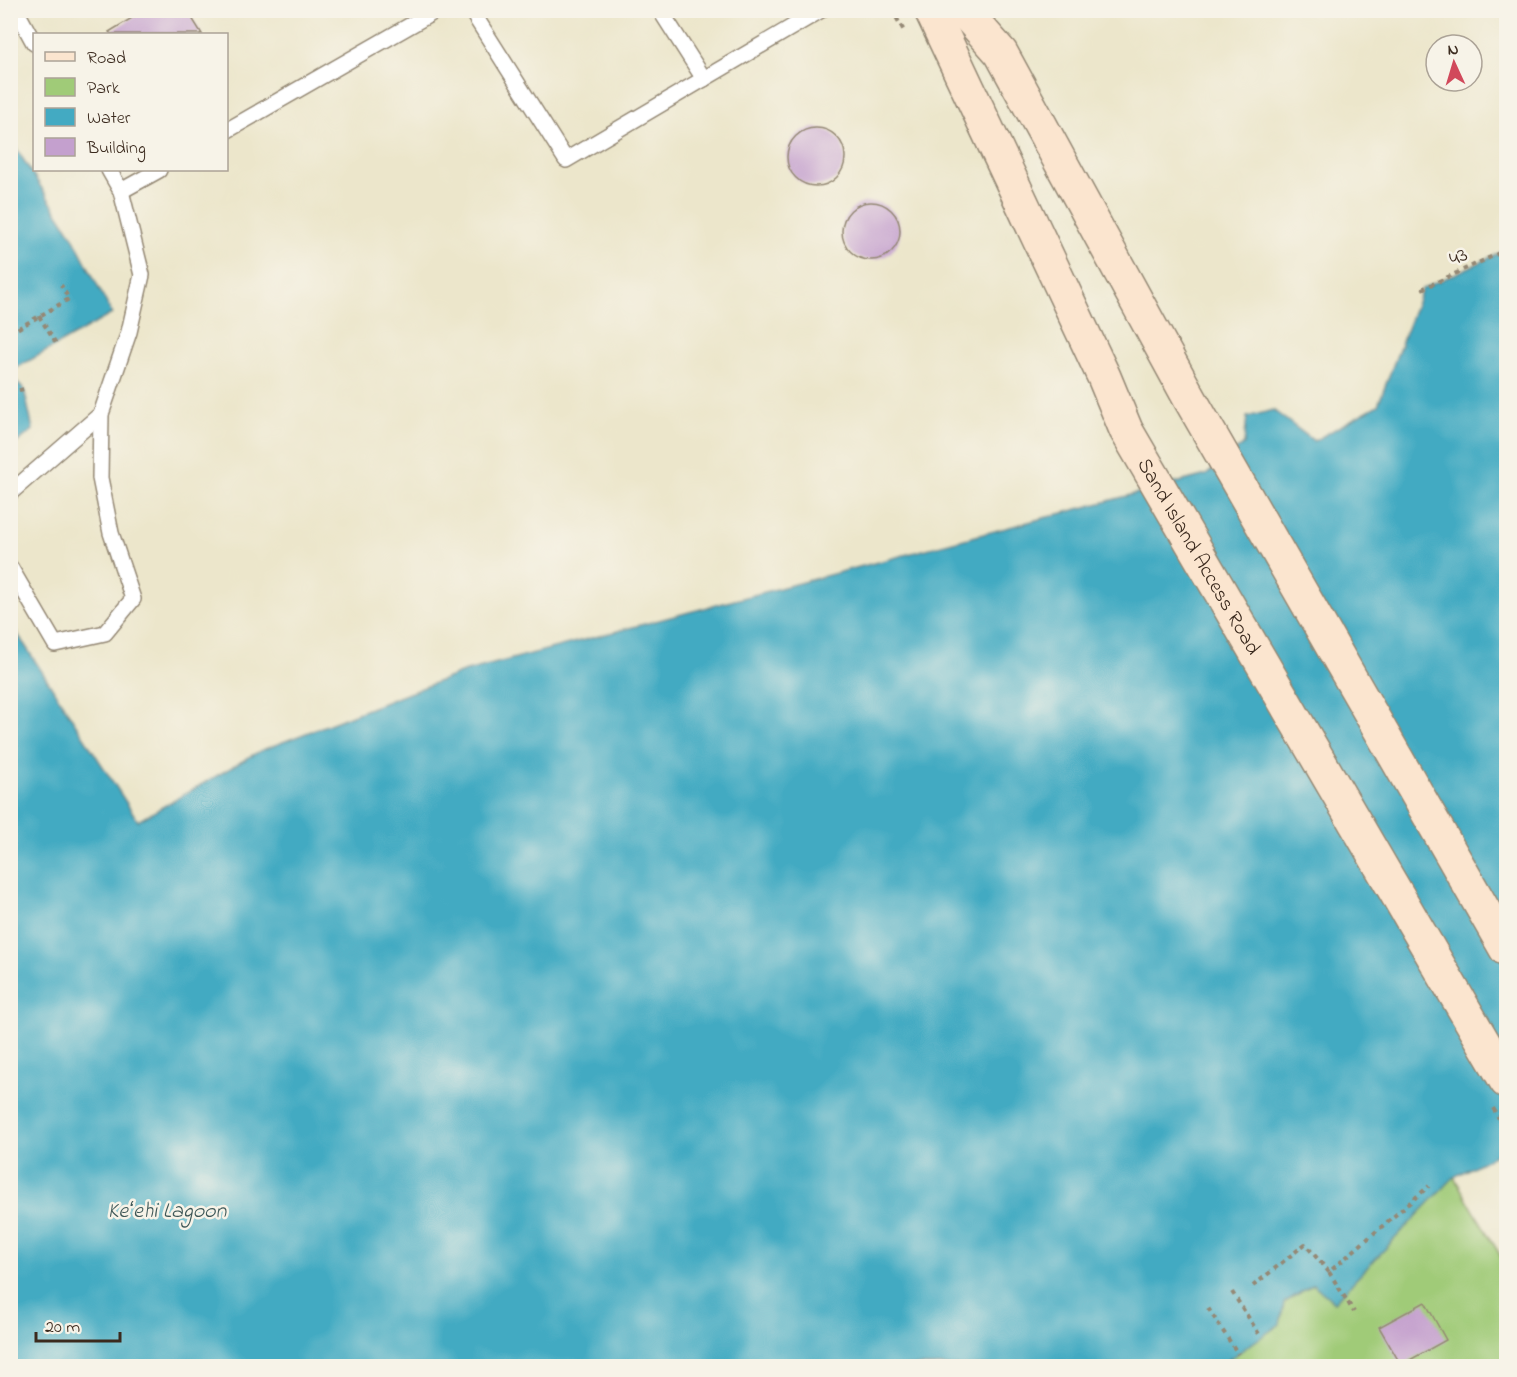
<svg xmlns="http://www.w3.org/2000/svg" width="1517" height="1377" font-family="'Indie Flower',sans-serif">
<rect width="100%" height="100%" fill="#f7f3e8"/>
<filter id="ink" filterUnits="userSpaceOnUse"><feTurbulence type="fractalNoise" baseFrequency=".0167" numOctaves="2"/><feDisplacementMap in="SourceGraphic" scale="12" xChannelSelector="R" yChannelSelector="G"/><feConvolveMatrix kernelMatrix="1 2 1 2 8 2 1 2 1" color-interpolation-filters="sRGB"/></filter>
<filter id="wash" filterUnits="userSpaceOnUse"><feTurbulence type="fractalNoise" baseFrequency=".008" numOctaves="4" result="noise"/><feDisplacementMap in="SourceGraphic" scale="24" xChannelSelector="R" yChannelSelector="G"/><feGaussianBlur stdDeviation="1.35" result="paint"/><feColorMatrix in="noise" values="0 0 0 0 0 0 0 0 0 0 0 0 0 0 0 0 0 1.4 0 .05"/><feComposite in="paint" operator="in"/></filter>
<g filter="url(#wash)">
<rect width="100%" height="100%" fill="#ece6cb"/>
<polygon fill="#a0cb78" stroke="#6e7a4b" stroke-width="1.5" points="1454,1177 1506,1265 1506,1366 1219,1366 1280,1324 1284,1303 1313,1284 1334,1302"/>
<g fill="#43aac2" stroke="#3f6a70" stroke-width="1.5">
<polygon points="10,139 72,235 112,314 11,371"/>
<polygon points="1506,250 1506,1149 1454,1177 1334,1302 1313,1284 1284,1303 1280,1324 1219,1366 11,1366 10,622 138,821 260,751 463,672 1206,475 1244,444 1247,417 1273,410 1314,441 1378,405 1422,289"/>
<polygon points="11,380 16,381 24,389 33,430 11,447"/>
</g>
<g id="blocks">
<g fill="#c4a0ce">
<polygon points="145,10 187,10 202,34 111,34 109,32"/>
<circle cx="816" cy="157" r="29"/>
<circle cx="871" cy="231" r="29"/>
<polygon points="1425,1302 1446,1340 1401,1365 1379,1327"/>
</g>
</g>
</g>
<g filter="url(#ink)">
<use href="#blocks" fill-opacity="0" stroke="#948874" stroke-width="1.5"/>
<g fill="none" stroke-linecap="round" stroke-linejoin="round">
<defs>
<g id="service">
<polyline points="16,10 34,43"/>
<polyline points="471,10 566,160 821,10"/>
<polyline points="660,10 704,79"/>
<polyline points="226,131 437,10"/>
<polyline points="121,191 159,170"/>
<polyline points="10,493 101,414"/>
<polyline points="10,567 55,644 105,633 133,599 111,533 100,478 101,414 129,332 142,275 121,191 109,170"/>
</g>
<g id="secondary">
<path id="s1" d="M931 10 1104 377 1126 430 1506 1081"/>
<polyline points="963,10 1001,53 1190,399 1506,949"/>
</g>
</defs>
<use href="#service" stroke="#948874" stroke-width="18"/>
<use href="#secondary" stroke="#948874" stroke-width="36"/>
<g stroke="#948874" stroke-width="4" stroke-dasharray="4.5 4.5" stroke-linecap="butt">
<polyline points="892,10 904,31"/>
<polyline points="1422,289 1506,250"/>
<polyline points="39,316 57,345"/>
<polyline points="10,333 69,299 61,285"/>
<polyline points="10,392 24,389"/>
<polyline points="1493,1108 1506,1131"/>
<polyline points="1329,1272 1354,1312"/>
<polyline points="1253,1286 1305,1244 1329,1272 1429,1186"/>
<polyline points="1232,1292 1261,1337"/>
<polyline points="1208,1308 1238,1354"/>
</g>
<use href="#service" stroke="#fff" stroke-width="15"/>
<use href="#secondary" stroke="#fbe5cf" stroke-width="33"/>
</g>
</g>
<g text-anchor="middle" stroke-width="5" stroke-linejoin="round" paint-order="stroke">
<g font-size="21" fill="#3b2a1e" stroke="#f7f3e8">
<text transform="translate(1458 256) rotate(-25)" y="7">43</text>
<text dy="7" stroke="none"><textPath href="#s1" startOffset="609">Sand Island Access Road</textPath></text>
</g>
<g font-size="22" font-style="italic" fill="#3e5757" stroke="#f7f3e8">
<text x="167" y="1217">Keʻehi Lagoon</text>
</g>
</g>
<rect width="1517" height="1377" fill="none" stroke="#f7f3e8" stroke-width="36"/>
<rect x="33" y="33" width="195" height="138" fill="#f7f3e8" stroke="#aca397" stroke-width="1.5"/>
<rect x="45" y="52" width="30" height="9" fill="#fbe5cf" stroke="#aca397" stroke-width="1.5"/>
<text x="87" y="63" font-size="18" fill="#3b2a1e">Road</text>
<rect x="45" y="78" width="30" height="18" fill="#a0cb78" stroke="#aca397" stroke-width="1.5"/>
<text x="87" y="93" font-size="18" fill="#3b2a1e">Park</text>
<rect x="45" y="108" width="30" height="18" fill="#43aac2" stroke="#aca397" stroke-width="1.5"/>
<text x="87" y="123" font-size="18" fill="#3b2a1e">Water</text>
<rect x="45" y="138" width="30" height="18" fill="#c4a0ce" stroke="#aca397" stroke-width="1.5"/>
<text x="87" y="153" font-size="18" fill="#3b2a1e">Building</text>
<g transform="translate(1454 63) rotate(356)"><circle r="28" fill="#f7f3e8" stroke="#aca397" stroke-width="1.5"/>
<path d="M0-4.5L10 22L0 15L-10 22Z" fill="#d1495b"/>
<text y="-9" font-size="16" font-weight="bold" text-anchor="middle" fill="#3b2a1e">N</text>
</g>
<path d="M36 1332v9h84v-9" fill="none" stroke="#3b2a1e" stroke-width="3"/>
<text x="45" y="1332" font-size="18" fill="#3b2a1e" stroke="#f7f3e8" stroke-width="4.5" paint-order="stroke">20 m</text>
</svg>
